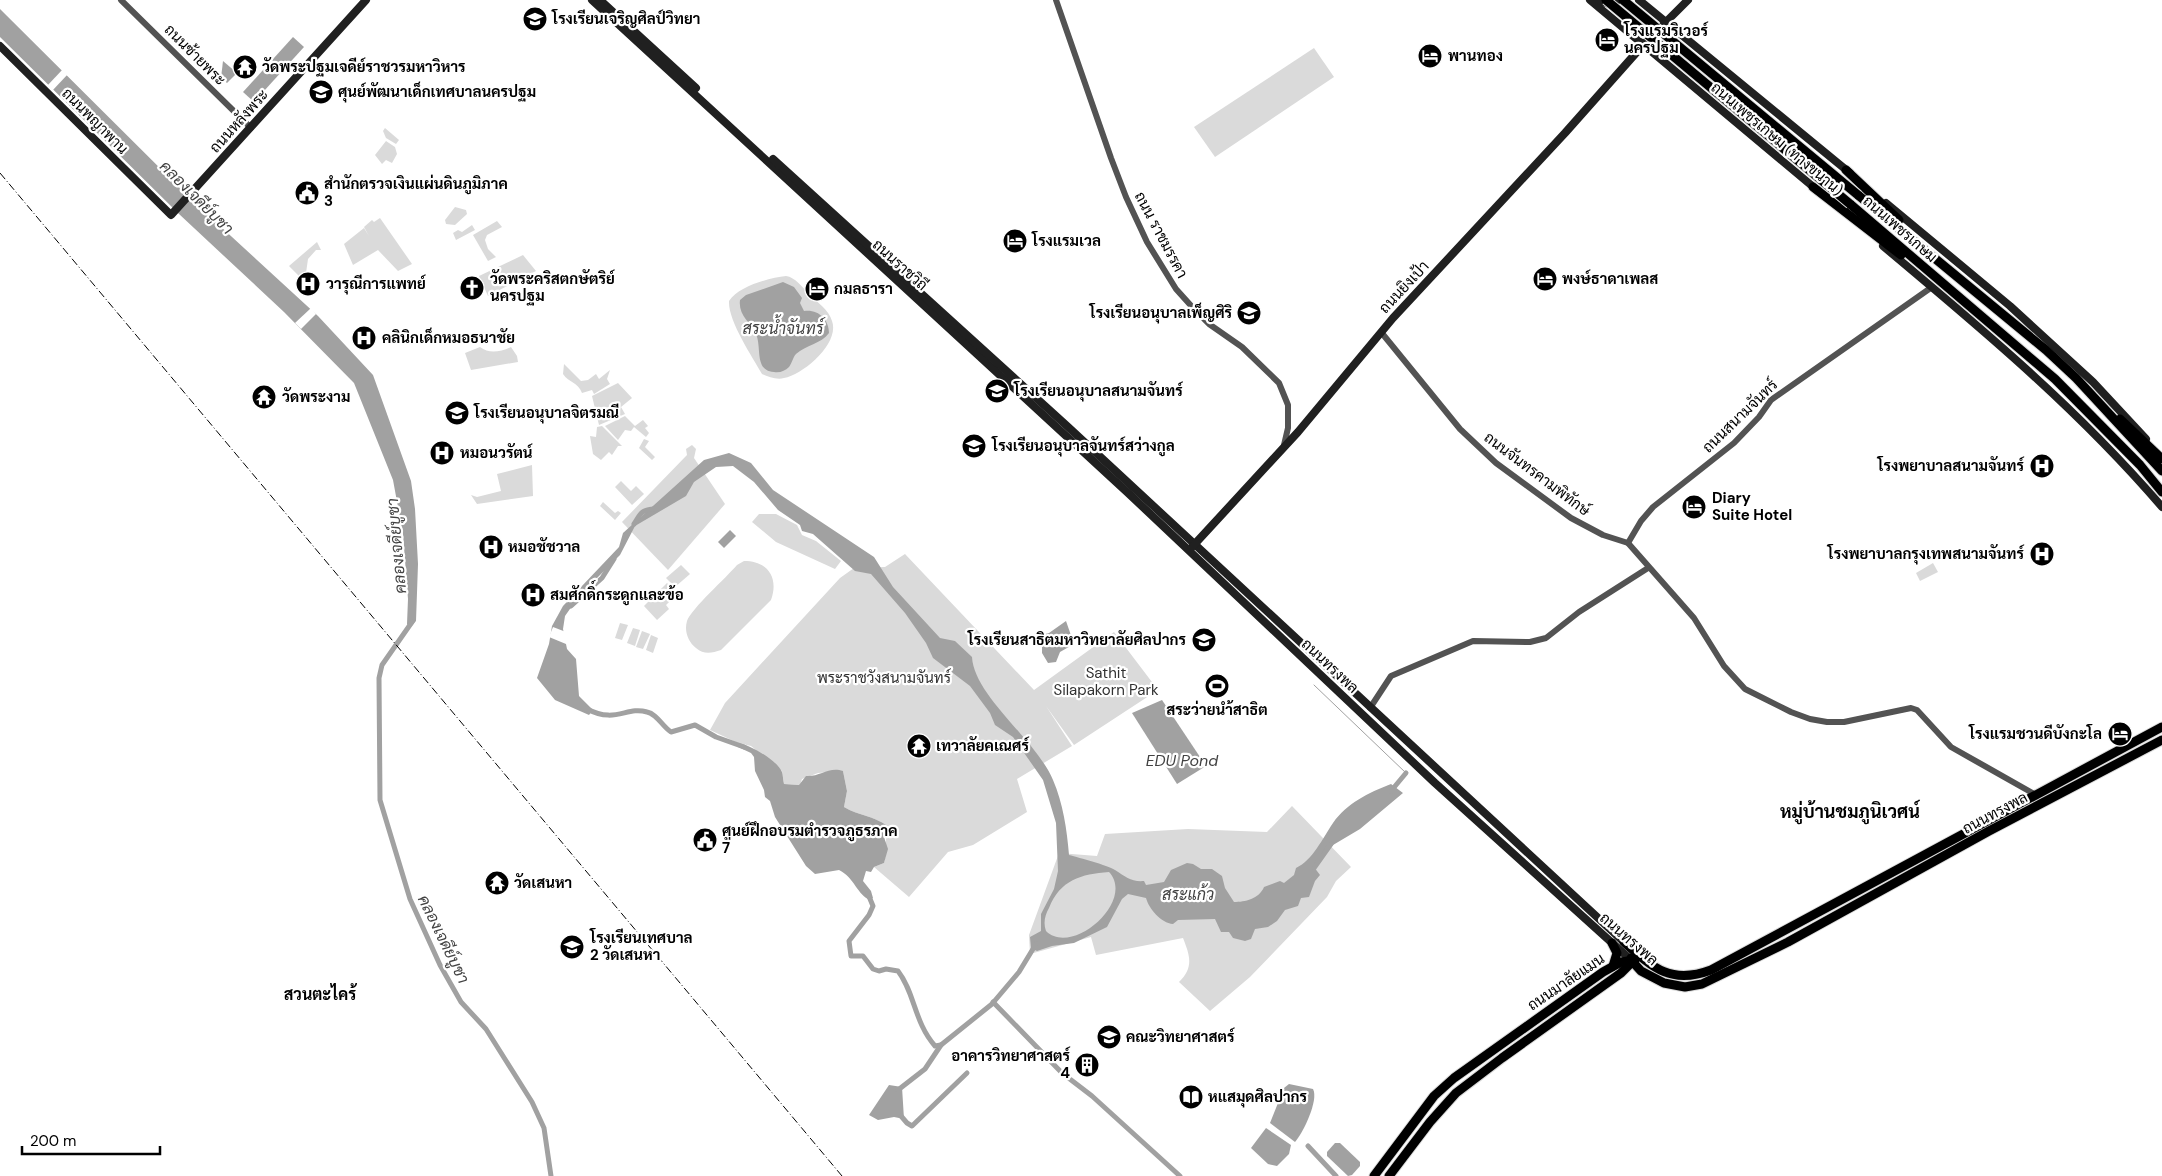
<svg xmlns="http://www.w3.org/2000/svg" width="2162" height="1176" font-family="'DM Sans',Sarabun,sans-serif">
<rect width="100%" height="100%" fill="#fff"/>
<g fill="#dadada">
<polygon points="1314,48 1334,77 1215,157 1194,127"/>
<polygon points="385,128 399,140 396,144 386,138 383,131"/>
<polygon points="386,141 395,147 397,154 392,163 386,160 382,164 375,155"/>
<polygon points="455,207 466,210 467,214 455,225 446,224 445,220"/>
<polygon points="380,218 412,264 398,271 378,250 353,265 344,244 364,228 369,236 364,227 372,220 374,222"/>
<polygon points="497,221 502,227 487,235 485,240 488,249 496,257 488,261 473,235"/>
<polygon points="472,225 475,230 456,240 453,233 458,230 462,232"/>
<polygon points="317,242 321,250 316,250 308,259 306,273 309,278 303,280 289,266"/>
<polygon points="523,255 536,271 488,296 479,276"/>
<path d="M786 276C795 277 803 288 810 295 817 302 829 310 832 321 840 343 804 374 784 378 777 380 769 377 762 374 752 356 728 321 729 301 739 286 769 278 786 276Z"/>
<path d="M480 347C489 354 500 352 511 347L517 356 518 362 471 370 465 353Z"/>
<path d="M564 364 581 381 588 380 596 374 599 379 610 370 607 379 610 384 594 394 592 390 582 393C578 382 569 383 563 374Z"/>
<polygon points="618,383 632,398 621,407 625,414 599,425 592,396"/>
<polygon points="625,416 635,426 643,420 648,426 645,428 649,433 646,437 634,427 631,431 625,430 618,440 605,426"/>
<polygon points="602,426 622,446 618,446 612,455 609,452 601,460 593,454 590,436 596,437 597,427"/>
<polygon points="644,439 649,441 645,447 655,457 652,460 639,448"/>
<polygon points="692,445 696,449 694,458 725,504 668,570 622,522 687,455 686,449"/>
<polygon points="532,465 533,496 477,504 471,495 477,497 501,491 497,474"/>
<polygon points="621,481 631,491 636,486 644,494 632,505 615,487"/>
<polygon points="603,502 615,513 618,511 621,513 615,520 600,506"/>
<polygon points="759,514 776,514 797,525 802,535 816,541 841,561 835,569 776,542 752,522"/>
<path d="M905 554 1034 690 1114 632 1158 690 1074 745 1046 706 1072 746 1017 779 1027 812 973 845 948 852 909 897 874 867 884 863C888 849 884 840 888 826 872 815 859 816 844 807L847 791 843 771 818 773 802 779 800 785 784 784 782 771 751 746 738 743 710 730 725 703 840 578 854 568 885 567Z"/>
<path d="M744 561C768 561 779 578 771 600L721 650C712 653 704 655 696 648 688 642 684 631 687 621 691 609 727 577 737 565Z"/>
<polygon points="1933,563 1938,572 1920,581 1916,573"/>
<polygon points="681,565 690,574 675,587 666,578"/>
<polygon points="667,583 677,594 666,605 669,609 657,620 644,606"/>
<polygon points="620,623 628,625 622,640 615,638"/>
<polygon points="633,628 640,630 635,646 627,643"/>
<polygon points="642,631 650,634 643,649 636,647"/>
<polygon points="651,635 658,638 653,653 646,650"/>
<path d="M1292 806 1351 867 1336 881 1327 897 1250 977 1210 1011 1179 982C1194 967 1190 956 1183 938L1096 955 1091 937 1030 954 1029 935 1059 853 1097 856 1105 834 1188 829 1267 832Z"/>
</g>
<g fill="#a1a1a1" fill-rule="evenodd">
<polygon points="0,9 195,203 318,316 373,375 411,481 415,509 418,564 416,621 410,628 407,624 408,599 403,534 393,480 354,383 284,312 179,214 0,37"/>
<polygon points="293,37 304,47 254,102 243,92"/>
<polygon points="223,61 237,73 227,83 221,78"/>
<path d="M783 282 794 287 802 298 800 303 804 311C818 309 829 319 829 333 821 344 806 345 796 354 793 357 792 363 789 367 785 371 780 373 774 372 754 371 762 347 756 334 750 322 738 315 740 300L746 295Z"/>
<path d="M729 453 751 463 773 490 874 557 893 587 940 638 955 641 972 657C974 696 1037 741 1053 780 1063 803 1067 830 1069 855 1080 858 1107 865 1115 870 1126 877 1131 882 1144 881L1146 885 1164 882 1171 870 1187 863 1193 864 1201 869H1212L1222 876 1225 888 1234 902C1245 902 1259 899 1264 887L1280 881 1284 883 1294 875 1296 868C1313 860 1322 839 1333 823 1347 803 1368 793 1391 784L1403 793 1360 829 1328 848 1314 867 1320 875 1315 881 1309 897 1301 898 1298 906 1285 910 1277 921 1268 927 1255 929 1251 939 1245 941 1233 938 1229 932H1221L1215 919 1178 920 1173 924C1161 923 1149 909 1146 898L1128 894 1122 899 1107 927 1074 943 1052 946 1037 951 1031 948 1030 937 1041 931V914L1054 889 1058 871 1056 823 1043 780 1013 737 995 725 990 713 970 686 933 658 926 643 905 613 871 574 855 571 813 534 802 531 800 525 778 510 754 482 733 466 716 467 694 482 686 496 635 526 620 555 579 596 565 616 563 629 567 649 576 659 579 696 593 710 589 715 555 700 537 678 549 644 552 626 563 606 619 547 623 533 704 460ZM1109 872C1136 901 1072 957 1046 931 1043 923 1045 915 1049 908 1060 880 1081 874 1109 872Z"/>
<polygon points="730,530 736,536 724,548 718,542"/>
<polygon points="1066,621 1074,644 1060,652 1056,662 1048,663 1042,653 1042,646 1034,637 1049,633"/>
<polygon points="1220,675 1228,682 1214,696 1207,689"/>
<polygon points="1162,700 1206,766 1177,784 1132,713"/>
<path d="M738 743C749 744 778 761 782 772 783 775 783 780 784 784L799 785 806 776C820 777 829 766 843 771L847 791 844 807C859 816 872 815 888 826L889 833 884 837 888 849 884 863 874 867 871 872 866 871 863 881 871 891 873 898 870 900C858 896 854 877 839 870L815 874 806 866 775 817 770 801 765 797 764 790 755 771 754 757 751 753 738 747Z"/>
<path d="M1289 1084 1313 1089C1319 1100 1303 1133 1295 1142L1270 1123 1284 1088Z"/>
<polygon points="889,1085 902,1087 904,1119 894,1117 878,1120 869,1115"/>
<polygon points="1266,1128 1291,1145 1289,1154 1277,1166 1268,1164 1251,1148"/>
<polygon points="1335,1143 1340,1143 1360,1162 1360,1166 1352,1175 1348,1176 1327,1156 1327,1152"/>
</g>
<g fill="#fff">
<polygon points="63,69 68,74 52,91 47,86"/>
<polygon points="311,308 316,314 301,329 295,323"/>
<polygon points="553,627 566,632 566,644 549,637"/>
</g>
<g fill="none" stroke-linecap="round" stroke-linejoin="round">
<polyline stroke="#a1a1a1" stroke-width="1" points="1314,685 1406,773"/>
<g stroke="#a1a1a1" stroke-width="5">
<path d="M634 524C640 515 640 510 653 509"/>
<polyline points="571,606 602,578 614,559"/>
<polyline points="412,622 382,665 379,678 380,800 410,899 440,965 461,1002 486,1029 532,1102 544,1128 551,1176"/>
<path d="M587 709C616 724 626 706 647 712 657 714 662 726 671 732L695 725 716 737 744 747"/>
<polyline points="1391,791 1406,773"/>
<polyline points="1314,868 1331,844"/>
<path d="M868 894 873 906 869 915 849 941 851 956H863L873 969 879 971 886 969 898 971C915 993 914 1022 935 1046L941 1045 992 1004 1019 972 1036 944"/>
<polyline points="993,1002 1062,1073 1092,1096 1180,1176"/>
<polyline points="898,1090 925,1069 941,1045"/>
<polyline points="901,1116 907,1123 912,1126 967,1073"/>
<polyline points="1308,1146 1336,1176"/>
</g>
<defs>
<g id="trunk">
<polyline points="1846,170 1899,220"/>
<polyline points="1813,187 1901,255"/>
<polyline points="1858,195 2046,350 2076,378 2162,471"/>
<polyline points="1850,204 2055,379 2140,465 2162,492"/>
<polyline points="2120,419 2162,459"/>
<path d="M1624 942C1653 968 1671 985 1711 970L2162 727"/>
<polyline points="1612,943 1617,953 1613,966"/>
<polyline points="1631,960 1641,971 1664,983 1685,987 1702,984 1788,942 1989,831 2162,740"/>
<polyline points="1374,1176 1434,1096 1454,1078 1603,972 1621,962 1635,960"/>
<polyline points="1389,1176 1430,1122 1456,1093 1502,1058 1621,973 1629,965 1631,958"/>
</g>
</defs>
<use href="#trunk" stroke="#dbdbdb" stroke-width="11"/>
<g stroke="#535353" stroke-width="6">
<polyline points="121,0 251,128"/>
<polyline points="1056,0 1111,158 1126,197 1147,242 1176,289 1194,309 1209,324 1242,347 1279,383 1288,405 1288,428 1284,445"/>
<polyline points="1381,332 1460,429 1496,463 1571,518 1603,535 1628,543 1694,618 1724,666 1745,689 1791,712 1810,719 1827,722 1844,722 1911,708 1917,710 1951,747 2036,795"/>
<polyline points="1628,543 1641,521 1653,507 1734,443 1759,417 1771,400 1932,287"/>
<polyline points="1370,708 1391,676 1473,641 1530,642 1546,638 1579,612 1648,568"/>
</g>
<g stroke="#202020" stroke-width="8">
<polyline points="592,0 1127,492 1435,783 1631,960"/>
<polyline points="600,0 696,88"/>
<polyline points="1590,0 1817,190"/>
<polyline points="1598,0 1609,4 1618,0"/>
<polyline points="1639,0 1850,173"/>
<polyline points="0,46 171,215 366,0"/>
<polyline points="773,159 1067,426 1624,942"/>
<polyline points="1886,203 2010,306 2093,382 2146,439"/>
<path d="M1883 246C1981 328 2078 409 2162 507"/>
<polyline points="1192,547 1298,432 1393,318 1565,133 1644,44 1688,0"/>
</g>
<use href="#trunk" stroke="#000" stroke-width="9"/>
<polyline stroke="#000" stroke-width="1" stroke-dasharray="8 2.5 1 2.5" stroke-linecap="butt" points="0,173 842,1176"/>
<defs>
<g id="trunk-bridge">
<polyline points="1606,0 1850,204"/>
<polyline points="1623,0 1858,195"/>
</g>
</defs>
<use href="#trunk-bridge" stroke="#dbdbdb" stroke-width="11" stroke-linecap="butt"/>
<use href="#trunk-bridge" stroke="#000" stroke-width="9"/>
</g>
<defs>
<symbol id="school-disc" viewBox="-11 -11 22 22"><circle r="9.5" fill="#000" stroke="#fff"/><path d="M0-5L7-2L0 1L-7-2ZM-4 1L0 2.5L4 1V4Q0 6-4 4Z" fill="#fff"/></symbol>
<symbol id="hotel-disc" viewBox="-11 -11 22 22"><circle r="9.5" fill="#000" stroke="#fff"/><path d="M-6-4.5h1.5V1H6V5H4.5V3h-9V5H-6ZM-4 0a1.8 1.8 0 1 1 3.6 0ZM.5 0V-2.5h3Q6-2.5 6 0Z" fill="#fff"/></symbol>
<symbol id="temple-disc" viewBox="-11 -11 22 22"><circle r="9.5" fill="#000" stroke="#fff"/><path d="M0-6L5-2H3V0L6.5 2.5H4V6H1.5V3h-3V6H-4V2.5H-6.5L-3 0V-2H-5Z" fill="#fff"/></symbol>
<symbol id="civic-disc" viewBox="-11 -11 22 22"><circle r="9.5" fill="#000" stroke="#fff"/><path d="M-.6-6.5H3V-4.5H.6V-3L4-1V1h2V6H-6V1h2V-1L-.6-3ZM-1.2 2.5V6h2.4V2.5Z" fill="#fff"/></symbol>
<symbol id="hospital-disc" viewBox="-11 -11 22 22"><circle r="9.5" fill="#000" stroke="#fff"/><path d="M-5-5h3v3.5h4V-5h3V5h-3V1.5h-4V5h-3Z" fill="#fff"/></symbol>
<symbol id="church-disc" viewBox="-11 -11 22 22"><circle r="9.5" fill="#000" stroke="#fff"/><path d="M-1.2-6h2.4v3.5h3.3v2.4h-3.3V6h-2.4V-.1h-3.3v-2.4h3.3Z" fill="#fff"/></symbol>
<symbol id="stadium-disc" viewBox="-11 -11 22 22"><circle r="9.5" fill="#000" stroke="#fff"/><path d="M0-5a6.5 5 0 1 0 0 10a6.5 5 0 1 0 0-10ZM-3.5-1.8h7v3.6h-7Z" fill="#fff"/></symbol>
<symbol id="university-disc" viewBox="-11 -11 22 22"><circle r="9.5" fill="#000" stroke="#fff"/><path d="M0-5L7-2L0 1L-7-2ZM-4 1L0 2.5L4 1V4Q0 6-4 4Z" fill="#fff"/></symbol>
<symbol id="building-disc" viewBox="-11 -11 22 22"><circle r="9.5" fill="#000" stroke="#fff"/><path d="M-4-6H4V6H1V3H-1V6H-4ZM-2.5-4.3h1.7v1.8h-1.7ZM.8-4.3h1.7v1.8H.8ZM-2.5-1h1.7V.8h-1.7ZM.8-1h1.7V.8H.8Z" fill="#fff"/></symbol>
<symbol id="library-disc" viewBox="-11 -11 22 22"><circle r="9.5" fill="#000" stroke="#fff"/><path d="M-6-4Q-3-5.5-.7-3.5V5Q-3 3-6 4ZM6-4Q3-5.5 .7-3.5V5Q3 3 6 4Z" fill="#fff"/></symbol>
</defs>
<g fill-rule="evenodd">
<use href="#school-disc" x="521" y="5" width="28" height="28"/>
<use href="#hotel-disc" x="1593" y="26" width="28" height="28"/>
<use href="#hotel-disc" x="1416" y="42" width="28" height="28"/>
<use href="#temple-disc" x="231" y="53" width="28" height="28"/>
<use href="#school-disc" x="307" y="78" width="28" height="28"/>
<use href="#civic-disc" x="293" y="179" width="28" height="28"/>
<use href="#hotel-disc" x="1001" y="227" width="28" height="28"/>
<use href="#hotel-disc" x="1531" y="265" width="28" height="28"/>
<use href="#hospital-disc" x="294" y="270" width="28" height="28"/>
<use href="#church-disc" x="458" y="274" width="28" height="28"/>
<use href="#hotel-disc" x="803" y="275" width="28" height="28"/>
<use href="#school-disc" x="1235" y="299" width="28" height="28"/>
<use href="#hospital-disc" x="350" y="324" width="28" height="28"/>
<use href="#school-disc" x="983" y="377" width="28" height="28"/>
<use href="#temple-disc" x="250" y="383" width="28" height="28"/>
<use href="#school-disc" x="443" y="399" width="28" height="28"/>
<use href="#school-disc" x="960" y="432" width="28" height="28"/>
<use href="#hospital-disc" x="428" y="439" width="28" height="28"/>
<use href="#hospital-disc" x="2028" y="452" width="28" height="28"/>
<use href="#hotel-disc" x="1680" y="493" width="28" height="28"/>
<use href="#hospital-disc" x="477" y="533" width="28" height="28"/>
<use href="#hospital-disc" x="2028" y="540" width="28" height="28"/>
<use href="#hospital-disc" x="519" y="581" width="28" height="28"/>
<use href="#school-disc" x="1190" y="626" width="28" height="28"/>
<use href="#stadium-disc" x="1203" y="672" width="28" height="28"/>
<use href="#hotel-disc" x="2106" y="720" width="28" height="28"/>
<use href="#temple-disc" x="905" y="732" width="28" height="28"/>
<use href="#civic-disc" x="691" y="826" width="28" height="28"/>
<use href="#temple-disc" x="483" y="869" width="28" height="28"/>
<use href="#school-disc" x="558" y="933" width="28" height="28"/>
<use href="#university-disc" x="1095" y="1023" width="28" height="28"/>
<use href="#building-disc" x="1073" y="1051" width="28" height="28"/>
<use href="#library-disc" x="1177" y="1083" width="28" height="28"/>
</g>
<g text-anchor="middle" stroke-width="4.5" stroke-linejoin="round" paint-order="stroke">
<g font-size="15" font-weight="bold" fill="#000" stroke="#fff" text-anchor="start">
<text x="552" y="24">โรงเรียนเจริญศิลป์วิทยา</text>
<text x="1624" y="36">โรงแรมริเวอร์<tspan x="1624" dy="17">นครปฐม</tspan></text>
<text x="1448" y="61">พานทอง</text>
<text x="262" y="72">วัดพระปฐมเจดีย์ราชวรมหาวิหาร</text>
<text x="338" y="97">ศุนย์พัฒนาเด็กเทศบาลนครปฐม</text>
<text x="324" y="189">สำนักตรวจเงินแผ่นดินภูมิภาค<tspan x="324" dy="17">3</tspan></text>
<text x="1032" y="246">โรงแรมเวล</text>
<text x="490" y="284">วัดพระคริสตกษัตริย์<tspan x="490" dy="17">นครปฐม</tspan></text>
<text x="1562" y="284">พงษ์ธาดาเพลส</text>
<text x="326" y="289">วารุณีการแพทย์</text>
<text x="834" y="294">กมลธารา</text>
<text x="1232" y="318" text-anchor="end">โรงเรียนอนุบาลเพ็ญศิริ</text>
<text x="382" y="343">คลินิกเด็กหมอธนาชัย</text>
<text x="1014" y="396">โรงเรียนอนุบาลสนามจันทร์</text>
<text x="282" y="402">วัดพระงาม</text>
<text x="474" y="418">โรงเรียนอนุบาลจิตรมณี</text>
<text x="992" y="451">โรงเรียนอนุบาลจันทร์สว่างกูล</text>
<text x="460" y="458">หมอนวรัตน์</text>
<text x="2024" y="471" text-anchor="end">โรงพยาบาลสนามจันทร์</text>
<text x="1712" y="503">Diary<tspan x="1712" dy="17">Suite Hotel</tspan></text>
<text x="508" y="552">หมอชัชวาล</text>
<text x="2024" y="559" text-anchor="end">โรงพยาบาลกรุงเทพสนามจันทร์</text>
<text x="550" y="600">สมศักดิ์กระดูกและข้อ</text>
<text x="1186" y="645" text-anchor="end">โรงเรียนสาธิตมหาวิทยาลัยศิลปากร</text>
<text x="1217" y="715" text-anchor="middle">สระว่ายนำ้สาธิต</text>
<text x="2102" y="739" text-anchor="end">โรงแรมชวนดีบังกะโล</text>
<text x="936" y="751">เทวาลัยคเณศร์</text>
<text x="722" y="836">ศูนย์ฝึกอบรมตำรวจภูธรภาค<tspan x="722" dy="17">7</tspan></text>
<text x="514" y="888">วัดเสนหา</text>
<text x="590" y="943">โรงเรียนเทศบาล<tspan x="590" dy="17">2 วัดเสนหา</tspan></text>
<text x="1126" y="1042">คณะวิทยาศาสตร์</text>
<text x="1070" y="1061" text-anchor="end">อาคารวิทยาศาสตร์<tspan x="1070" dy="17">4</tspan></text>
<text x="1208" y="1102">หแสมุดศิลปากร</text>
</g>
<g font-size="15" fill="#000" stroke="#fff">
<text transform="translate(195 55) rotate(45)" y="5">ถนนซ้ายพระ</text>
<text transform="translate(95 121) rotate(45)" y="5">ถนนพญาพาน</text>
<text transform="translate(239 121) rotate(-48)" y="5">ถนนหลังพระ</text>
<text transform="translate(1777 139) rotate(40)" y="5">ถนนเพชรเกษม (ทางขนาน)</text>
<text transform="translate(1900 229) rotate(41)" y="5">ถนนเพชรเกษม</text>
<text transform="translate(1161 235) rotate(62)" y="5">ถนน ราชมรรคา</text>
<text transform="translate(900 265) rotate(42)" y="5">ถนนราชวิถี</text>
<text transform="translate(1404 287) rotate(-47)" y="5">ถนนยิงเป้า</text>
<text transform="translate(1740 416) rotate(-44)" y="5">ถนนสนามจันทร์</text>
<text transform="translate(1537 474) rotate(37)" y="5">ถนนจันทรคามพิทักษ์</text>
<text transform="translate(1330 666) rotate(43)" y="5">ถนนทรงพล</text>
<text transform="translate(1995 813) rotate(-28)" y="5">ถนนทรงพล</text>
<text transform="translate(1629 939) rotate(41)" y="5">ถนนทรงพล</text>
<text transform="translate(1566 982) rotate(-34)" y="5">ถนนมาลัยแมน</text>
</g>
<g font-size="15" fill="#313131" stroke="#fff">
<text x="1106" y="678">Sathit<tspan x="1106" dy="17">Silapakorn Park</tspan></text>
<text x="884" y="683">พระราชวังสนามจันทร์</text>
</g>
<g font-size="16" font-style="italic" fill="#424242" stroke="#fff">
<text transform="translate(197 197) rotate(45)" y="6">คลองเจดีย์บูชา</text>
<text x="783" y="334">สระน้ำจันทร์</text>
<text transform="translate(396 546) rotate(-95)" y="6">คลองเจดีย์บูชา</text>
<text x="1182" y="766">EDU Pond</text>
<text x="1188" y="900">สระแก้ว</text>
<text transform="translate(444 939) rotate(64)" y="6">คลองเจดีย์บูชา</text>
</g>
<g font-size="16" font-weight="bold" fill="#000" stroke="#fff">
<text x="320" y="1000">สวนตะไคร้</text>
</g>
<g font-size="18" font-weight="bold" fill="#000" stroke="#fff">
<text x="1850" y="818">หมู่บ้านชมภูนิเวศน์</text>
</g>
</g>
<path d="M22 1146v8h138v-8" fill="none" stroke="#000000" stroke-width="2.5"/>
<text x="30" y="1146" font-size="15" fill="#000000" stroke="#ffffff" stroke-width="4" paint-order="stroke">200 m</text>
</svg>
